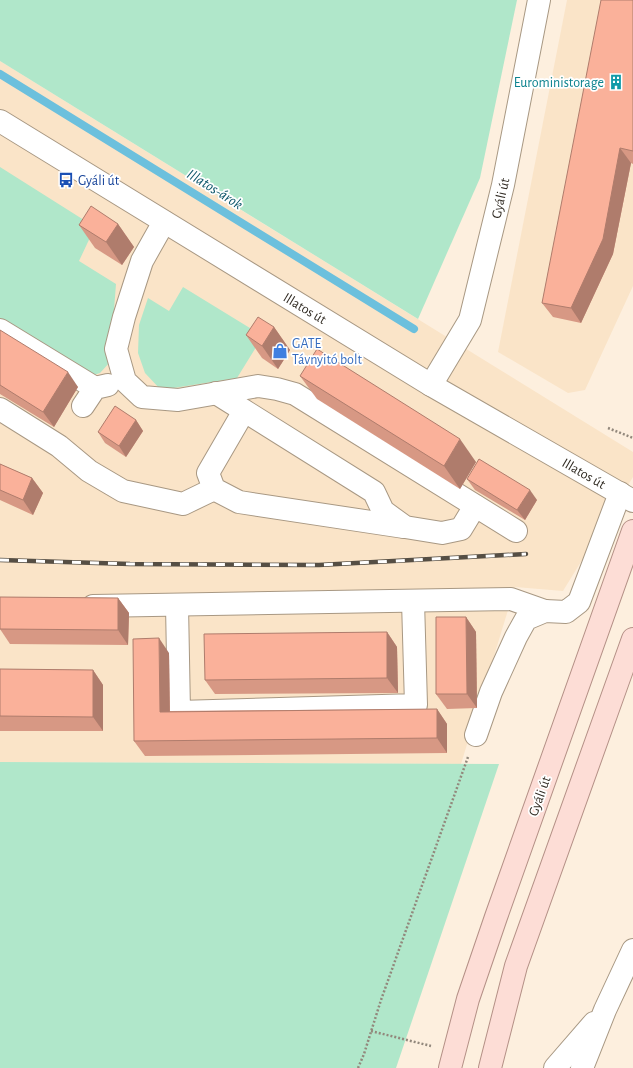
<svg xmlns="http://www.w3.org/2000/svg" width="633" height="1068" font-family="'Alegreya Sans',sans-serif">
<rect width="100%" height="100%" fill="#fdefde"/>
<g fill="#fae4c8">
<polygon points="567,0 633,0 633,286 585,390 568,393 498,352"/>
<polygon points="0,61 633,452 633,477 563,591 515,587 461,764 0,762"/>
</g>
<g fill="#b0e7ca">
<polygon points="0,0 517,0 480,178 418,319 0,61"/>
<polygon points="0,167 95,227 79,261 116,284 110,362 100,373 91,376 0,319"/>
<polygon points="183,287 263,336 237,378 161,390 145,373 138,353 139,325 148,298 169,311"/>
<polygon points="0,762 499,764 396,1068 0,1068"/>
</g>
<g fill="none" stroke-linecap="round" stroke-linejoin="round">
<polyline stroke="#6cc0dd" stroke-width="8" points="0,74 414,329"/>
<defs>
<g id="minor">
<polyline points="0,121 431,385 633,501"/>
<polyline points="164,222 142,261 124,317 116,349 125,381 142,397 178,400 258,386 277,389 295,394 516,531"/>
<polyline points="0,330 95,388"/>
<polyline points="431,385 470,320 503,185 539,0"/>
<polyline points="216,393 374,492 383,511 405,527 442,533 461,529 475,506"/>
<polyline points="83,406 95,388 108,385"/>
<polyline points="0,409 59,446 89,471 123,491 183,504 214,489"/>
<polyline points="244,411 208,473 214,489 239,502 404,527"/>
<polyline points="177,605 179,712 416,705 413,601"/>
<polyline points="93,606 511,599 545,611"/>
<polyline points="476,735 491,692 516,637 526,619 545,611 566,612 579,602 620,493"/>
<polyline points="555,1068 594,1023"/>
<polyline points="582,1068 605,1010 633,950"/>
</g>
<g id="major">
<polyline points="450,1068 468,999 496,917 633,531"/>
<polyline points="490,1068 516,966 633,639"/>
</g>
</defs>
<use href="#minor" stroke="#a89883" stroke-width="24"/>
<use href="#major" stroke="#b49086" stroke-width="24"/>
<g stroke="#92887c" stroke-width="2.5" stroke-dasharray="2 2" stroke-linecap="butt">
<polyline points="608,428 633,438"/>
<polyline points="371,1031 431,1046"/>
<polyline points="358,1068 364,1054 381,1000 468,757"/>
</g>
<use href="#minor" stroke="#fff" stroke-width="22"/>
<use href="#major" stroke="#fdddd6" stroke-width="22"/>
<defs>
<polyline id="rail" points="0,560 130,564 319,565 526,554"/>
</defs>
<use href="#rail" stroke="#554e44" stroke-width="4.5"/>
<use href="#rail" stroke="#fff" stroke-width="3" stroke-dasharray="9" stroke-linecap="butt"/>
</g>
<g fill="#d79884">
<polygon points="633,0 633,164 631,163 613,254 581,323 553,317 542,303"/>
<polygon points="118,224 134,247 122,265 95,248 79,225"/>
<polygon points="274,327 290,350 278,369 262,358 246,335"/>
<polygon points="0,330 78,387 54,427 0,394"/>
<polygon points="300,376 476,462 460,489 317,399"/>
<polygon points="136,420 143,431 126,457 105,443 98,432"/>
<polygon points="0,464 32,478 43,493 33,515 0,500"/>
<polygon points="467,479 537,500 525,520 475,490"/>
<polygon points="0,597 118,598 129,613 128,645 10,644 0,629"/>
<polygon points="466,617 476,632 477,708 447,709 436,694"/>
<polygon points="387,632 397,647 398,693 215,694 205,680"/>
<polygon points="169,653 170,711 437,709 447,724 447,753 145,756 134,741"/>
<polygon points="0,669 93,670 103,685 103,731 0,731"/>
</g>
<g fill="#af7c6c">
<polygon points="620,148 631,163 613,254 581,323 571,308"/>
<polygon points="118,224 134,247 122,265 106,242"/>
<polygon points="274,327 290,350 278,369 262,346"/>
<polygon points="68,372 78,387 54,427 43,412"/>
<polygon points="136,420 143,431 126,457 119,446"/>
<polygon points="460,439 476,462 460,489 444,466"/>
<polygon points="32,478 43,493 33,515 23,500"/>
<polygon points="530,490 537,500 525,520 517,510"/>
<polygon points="118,598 129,613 128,645 118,630"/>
<polygon points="466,617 476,632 477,708 467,694"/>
<polygon points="387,632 397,647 398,693 387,678"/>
<polygon points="159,638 169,653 170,726 160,712"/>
<polygon points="93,670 103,685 103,731 93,717"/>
<polygon points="437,709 447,724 447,753 437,738"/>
</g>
<g fill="#fab19a" stroke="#af7c6c">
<polygon points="601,0 633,0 633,151 620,148 603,239 571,308 542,303"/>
<polygon points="91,206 118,224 106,242 79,225"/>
<polygon points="258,317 274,327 262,346 246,335"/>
<polygon points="0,330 68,372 43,412 0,385"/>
<polygon points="317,349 460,439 444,466 300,376"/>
<polygon points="115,406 136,420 119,446 98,432"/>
<polygon points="479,459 530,490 517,510 467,479"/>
<polygon points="0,464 32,478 23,500 0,490"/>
<polygon points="0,597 118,598 118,630 0,629"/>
<polygon points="436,617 466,617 467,694 436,694"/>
<polygon points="387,632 387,678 205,680 204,634"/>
<polygon points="159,638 160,712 437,709 437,738 134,741 133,639"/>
<polygon points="0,669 93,670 93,717 0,716"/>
</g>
<defs>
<symbol id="building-bare" viewBox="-9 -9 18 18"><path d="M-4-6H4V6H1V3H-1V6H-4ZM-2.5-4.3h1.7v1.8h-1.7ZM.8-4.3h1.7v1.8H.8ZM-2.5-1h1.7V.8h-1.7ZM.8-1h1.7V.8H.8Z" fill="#0f9aa8" stroke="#fff" stroke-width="2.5" paint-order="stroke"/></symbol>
<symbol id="bus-bare" viewBox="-9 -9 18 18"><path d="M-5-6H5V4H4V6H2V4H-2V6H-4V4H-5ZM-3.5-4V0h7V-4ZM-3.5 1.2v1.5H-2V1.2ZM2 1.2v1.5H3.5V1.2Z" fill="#1a4fb4" stroke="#fff" stroke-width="2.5" paint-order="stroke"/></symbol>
<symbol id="shop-bare" viewBox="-9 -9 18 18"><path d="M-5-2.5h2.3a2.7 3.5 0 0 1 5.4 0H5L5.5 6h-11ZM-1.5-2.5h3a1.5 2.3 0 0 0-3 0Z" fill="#3f7fe0" stroke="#fff" stroke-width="2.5" paint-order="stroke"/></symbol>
</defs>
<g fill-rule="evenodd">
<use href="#building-bare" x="605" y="71" width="22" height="22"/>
<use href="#bus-bare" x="55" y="169" width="22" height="22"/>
<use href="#shop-bare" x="269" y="340" width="22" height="22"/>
</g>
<g text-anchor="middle" stroke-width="3.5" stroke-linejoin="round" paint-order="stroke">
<g font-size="14" fill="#0d838f" stroke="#fff" text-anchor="end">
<text x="604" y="87">Euroministorage</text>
</g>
<g font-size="14" fill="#164399" stroke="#fff" text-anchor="start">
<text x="78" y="185">Gyáli út</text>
</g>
<g font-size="14" fill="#312b23" stroke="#fff">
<text transform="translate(500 198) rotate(-77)" y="5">Gyáli út</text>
<text transform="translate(305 308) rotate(31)" y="5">Illatos út</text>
<text transform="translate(584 473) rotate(30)" y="5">Illatos út</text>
<text transform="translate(539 796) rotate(-70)" y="5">Gyáli út</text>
</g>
<g font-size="14" fill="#366cbe" stroke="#fff" text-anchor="start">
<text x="292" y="348">GATE<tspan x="292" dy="16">Távnyitó bolt</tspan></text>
</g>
<g font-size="15" font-style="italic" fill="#0a5468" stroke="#fff">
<text transform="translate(215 189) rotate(32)" y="5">Illatos-árok</text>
</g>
</g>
</svg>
